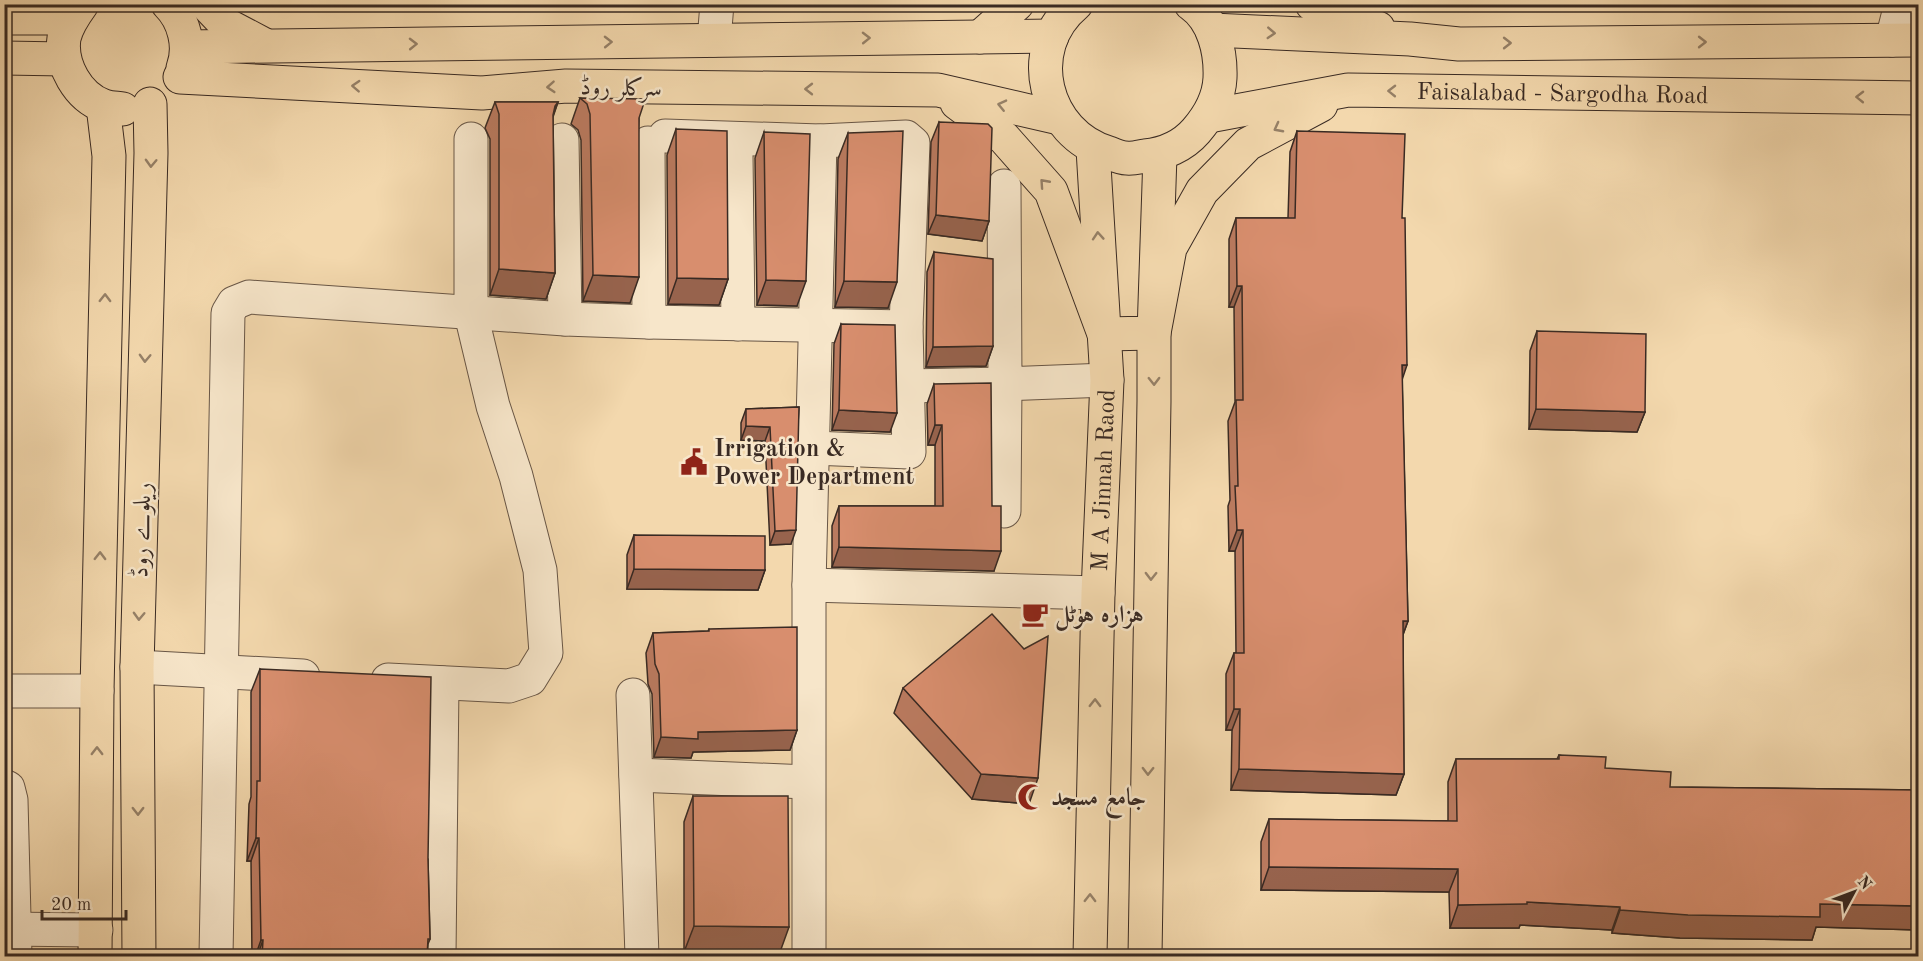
<svg xmlns="http://www.w3.org/2000/svg" width="1923" height="961" font-family="'Old Standard TT',Amiri,serif">
<rect width="100%" height="100%" fill="#f3d8ad"/>
<filter id="stains"><feTurbulence type="fractalNoise" baseFrequency=".00333" numOctaves="4"/><feColorMatrix values="0 0 0 0 .2 0 0 0 0 .09 0 0 0 0 .02 0 0 0 .5 -.17"/></filter>
<radialGradient id="worn" r=".72"><stop offset=".6" stop-color="#630" stop-opacity="0"/><stop offset="1" stop-color="#630" stop-opacity=".3"/></radialGradient>
<g fill="none" stroke-linecap="round" stroke-linejoin="round">
<defs>
<g id="minor">
<polyline points="714,40 717,4"/>
<polyline points="1892,40 1901,4"/>
<polyline points="562,140 565,319"/>
<polyline points="648,143 649,322"/>
<polyline points="736,155 738,324"/>
<polyline points="1004,186 1005,384 1107,380"/>
<polyline points="908,386 1005,384 1004,511"/>
<polyline points="813,448 909,452 906,327"/>
<polyline points="809,585 1098,593"/>
<polyline points="137,667 303,676"/>
<polyline points="388,680 509,686 530,679 546,653 540,570 516,476 493,406 471,314 471,139"/>
<polyline points="4,691 97,691"/>
<polyline points="633,695 642,956"/>
<polyline points="636,775 808,782"/>
<polyline points="4,786 8,788 11,800 15,956"/>
<polyline points="4,929 96,930"/>
<polyline points="216,956 228,313 234,303 249,297 565,319 649,322 906,327 913,143 906,137 820,141 665,136"/>
<polyline points="439,956 442,683"/>
<polyline points="809,956 809,585 820,141"/>
</g>
<g id="major">
<path d="M82 4C74 15 67 25 64 38 60 65 78 97 104 106 110 108 117 108 123 109"/>
<path d="M168 4C184 20 191 46 183 68"/>
<polyline points="206,4 225,24 263,44"/>
<path d="M1076 4C1022 49 1044 134 1109 153 1114 155 1121 158 1126 158 1132 159 1139 157 1145 156 1164 154 1183 146 1196 131 1209 116 1219 99 1220 78 1221 52 1214 20 1191 4"/>
<polyline points="1312,4 1378,28"/>
<polyline points="4,18 71,18"/>
<polyline points="1212,30 1410,39 1459,44 1918,40"/>
<polyline points="980,37 1017,4"/>
<polyline points="187,47 1052,36"/>
<polyline points="4,58 64,59"/>
<polyline points="180,77 482,93 566,86 938,90 1059,118"/>
<polyline points="957,103 1004,138 1051,191 1104,334 1154,333 1170,248 1202,191 1248,144 1321,105"/>
<path id="s1" d="M1209 116 1348 90 1918 98"/>
<polyline points="95,956 97,691 109,156 103,106"/>
<polyline points="139,956 137,667 151,153 150,104"/>
<path id="s2" d="M1090 956 1098 593 1107 380 1093 149"/>
<polyline points="1145,956 1154,401 1154,333 1160,155"/>
</g>
</defs>
<use href="#minor" stroke="#685646" stroke-width="35"/>
<use href="#major" stroke="#392a23" stroke-width="35"/>
<use href="#minor" stroke="#f7e6ca" stroke-width="33"/>
<use href="#major" stroke="#f3d8ad" stroke-width="33"/>
</g>
<g fill="#ba7a5f" stroke="#392a23" stroke-width="1.5">
<polygon points="580,98 639,118 630,303 583,301 581,140 578,130 571,124"/>
<polygon points="495,102 558,102 553,117 555,273 546,299 490,295 490,139 485,128"/>
<polygon points="939,122 989,221 982,241 928,234 931,142"/>
<polygon points="676,129 728,279 719,305 668,304 667,155"/>
<polygon points="1297,131 1402,218 1402,379 1408,621 1403,635 1404,774 1396,795 1231,790 1232,730 1226,730 1226,674 1234,653 1236,653 1235,551 1229,551 1228,506 1230,500 1228,421 1235,402 1234,307 1229,307 1229,239 1236,218 1288,218 1290,152"/>
<polygon points="764,132 797,306 757,305 755,158"/>
<polygon points="848,133 888,308 835,307 838,159"/>
<polygon points="934,252 993,346 986,366 926,367 927,272"/>
<polygon points="841,324 890,432 832,430 834,344"/>
<polygon points="1537,331 1645,412 1637,432 1529,429 1530,351"/>
<polygon points="934,384 992,506 994,571 832,567 832,526 839,506 935,506 935,445 928,445 927,404"/>
<polygon points="799,407 791,544 770,545 765,441 741,440 741,423 746,409"/>
<polygon points="634,535 765,570 758,590 627,589 627,555"/>
<polygon points="709,629 797,730 790,750 693,752 691,758 654,757 652,694 648,684 646,653 653,633 708,631"/>
<polygon points="260,669 428,859 430,939 428,944 427,957 252,957 251,861 247,861 249,804 251,797 251,692"/>
<polygon points="903,688 1029,804 972,799 894,713"/>
<polygon points="1559,755 1670,787 1918,790 1918,930 1816,927 1812,940 1680,938 1612,933 1612,930 1520,925 1519,928 1450,928 1449,892 1261,890 1261,842 1269,819 1448,821 1448,782 1456,759 1557,759"/>
<polygon points="693,796 780,952 684,952 684,822"/>
</g>
<g fill="#97634d" stroke="#392a23" stroke-width="1.5">
<polygon points="558,102 549,127 555,106"/>
<polygon points="936,215 989,221 982,241 928,234"/>
<polygon points="499,269 555,273 546,299 490,295"/>
<polygon points="593,275 639,277 630,303 583,301"/>
<polygon points="677,278 728,279 719,305 668,304"/>
<polygon points="766,280 806,281 797,306 757,305"/>
<polygon points="844,281 897,282 888,308 835,307"/>
<polygon points="1237,286 1242,286 1234,307 1229,307"/>
<polygon points="993,346 986,366 926,367 933,347"/>
<polygon points="1402,365 1407,365 1400,386"/>
<polygon points="1536,409 1645,412 1637,432 1529,429"/>
<polygon points="839,410 897,413 890,432 832,430"/>
<polygon points="935,425 942,425 935,445 928,445"/>
<polygon points="746,426 770,427 765,441 741,440"/>
<polygon points="796,530 791,544 770,545 775,531"/>
<polygon points="1237,530 1243,530 1235,551 1229,551"/>
<polygon points="839,547 1001,551 994,571 832,567"/>
<polygon points="634,569 765,570 758,590 627,589"/>
<polygon points="1403,621 1408,621 1400,642"/>
<polygon points="1234,709 1240,709 1232,730 1226,730"/>
<polygon points="797,730 790,750 693,752 691,758 654,757 661,737 698,732"/>
<polygon points="1239,769 1404,774 1396,795 1231,790"/>
<polygon points="981,774 1038,778 1029,804 972,799"/>
<polygon points="256,838 259,838 251,861 247,861"/>
<polygon points="1269,867 1458,869 1449,892 1261,890"/>
<polygon points="1527,902 1620,907 1612,930 1520,925 1519,928 1450,928 1458,905"/>
<polygon points="1820,904 1918,906 1918,930 1816,927 1812,940 1680,938 1612,933 1620,910"/>
<polygon points="694,926 789,927 780,952 684,952"/>
<polygon points="261,940 263,940 257,957 255,957"/>
</g>
<g fill="#d88e6e" stroke="#392a23" stroke-width="1.5">
<polygon points="580,98 643,99 643,106 639,118 639,277 593,275 590,114 587,104"/>
<polygon points="495,102 558,102 555,106 553,115 555,273 499,269 499,114"/>
<polygon points="939,122 988,124 992,128 989,221 936,215"/>
<polygon points="676,129 727,131 728,279 677,278"/>
<polygon points="903,131 897,282 844,281 848,133"/>
<polygon points="1297,131 1405,134 1402,218 1405,218 1407,365 1402,365 1408,621 1403,621 1404,774 1239,769 1240,709 1234,709 1234,653 1244,653 1243,530 1237,530 1235,486 1238,486 1236,400 1243,400 1242,286 1237,286 1236,218 1295,218"/>
<polygon points="764,132 810,134 806,281 766,280"/>
<polygon points="934,252 993,259 993,346 933,347"/>
<polygon points="841,324 895,325 897,413 839,410"/>
<polygon points="1537,331 1646,334 1645,412 1536,409"/>
<polygon points="991,383 992,506 1001,506 1001,551 839,547 839,506 943,506 942,425 935,425 934,384"/>
<polygon points="799,407 796,530 775,531 770,427 746,426 746,409"/>
<polygon points="634,535 765,536 765,570 634,569"/>
<polygon points="992,614 1024,649 1048,636 1038,778 981,774 903,688"/>
<polygon points="797,627 797,730 698,732 698,739 661,737 659,674 655,664 653,633 709,631 709,629"/>
<polygon points="260,669 431,677 428,859 430,939 428,939 427,957 262,957 263,940 261,940 259,838 256,838 257,781 260,781"/>
<polygon points="1559,755 1606,757 1605,768 1671,772 1670,787 1918,790 1918,906 1820,904 1820,917 1688,915 1620,910 1620,907 1527,902 1527,904 1458,905 1458,869 1269,867 1269,819 1457,821 1456,759 1559,759"/>
<polygon points="693,796 788,796 789,927 694,926"/>
</g>
<defs><path id="oneway-chevron" d="M-2-3.5L2.5 0L-2 3.5" fill="none" stroke-width="1.6" stroke-linecap="round" stroke-linejoin="round" transform="scale(1.5)"/></defs>
<g stroke="#968168">
<use href="#oneway-chevron" transform="translate(1271 33) rotate(3)"/>
<use href="#oneway-chevron" transform="translate(866 38) rotate(-1)"/>
<use href="#oneway-chevron" transform="translate(608 42) rotate(-1)"/>
<use href="#oneway-chevron" transform="translate(1702 42)"/>
<use href="#oneway-chevron" transform="translate(1507 43)"/>
<use href="#oneway-chevron" transform="translate(413 44) rotate(-1)"/>
<use href="#oneway-chevron" transform="translate(356 86) rotate(-177)"/>
<use href="#oneway-chevron" transform="translate(551 87) rotate(176)"/>
<use href="#oneway-chevron" transform="translate(809 89) rotate(-180)"/>
<use href="#oneway-chevron" transform="translate(1392 91) rotate(-179)"/>
<use href="#oneway-chevron" transform="translate(1860 97) rotate(-179)"/>
<use href="#oneway-chevron" transform="translate(1002 105) rotate(-167)"/>
<use href="#oneway-chevron" transform="translate(1278 128) rotate(152)"/>
<use href="#oneway-chevron" transform="translate(151 163) rotate(92)"/>
<use href="#oneway-chevron" transform="translate(1044 183) rotate(-132)"/>
<use href="#oneway-chevron" transform="translate(1098 236) rotate(-94)"/>
<use href="#oneway-chevron" transform="translate(105 298) rotate(-89)"/>
<use href="#oneway-chevron" transform="translate(145 358) rotate(92)"/>
<use href="#oneway-chevron" transform="translate(1154 381) rotate(89)"/>
<use href="#oneway-chevron" transform="translate(100 556) rotate(-89)"/>
<use href="#oneway-chevron" transform="translate(1151 576) rotate(91)"/>
<use href="#oneway-chevron" transform="translate(139 616) rotate(92)"/>
<use href="#oneway-chevron" transform="translate(1095 703) rotate(-89)"/>
<use href="#oneway-chevron" transform="translate(97 751) rotate(-90)"/>
<use href="#oneway-chevron" transform="translate(1148 771) rotate(91)"/>
<use href="#oneway-chevron" transform="translate(138 811) rotate(90)"/>
<use href="#oneway-chevron" transform="translate(1090 898) rotate(-89)"/>
</g>
<defs>
<symbol id="civic-bare" viewBox="-9 -9 18 18"><path d="M-.6-6.5H3V-4.5H.6V-3L4-1V1h2V6H-6V1h2V-1L-.6-3ZM-1.2 2.5V6h2.4V2.5Z" fill="#8f2418" stroke="#f7e6ca" stroke-width="2.5" paint-order="stroke"/></symbol>
<symbol id="cafe-bare" viewBox="-9 -9 18 18"><path d="M-5.5-4.5H6V0H3Q3 3.5 0 3.5H-2.5Q-5.5 3.5-5.5 0ZM3-3.2v2h1.7v-2ZM-6 4.5H4V6H-6Z" fill="#8f2418" stroke="#f7e6ca" stroke-width="2.5" paint-order="stroke"/></symbol>
<symbol id="mosque-bare" viewBox="-9 -9 18 18"><path d="M3.5-4.9A6 6 0 1 0 3.5 4.9A5 5 0 1 1 3.5-4.9Z" fill="#8f2418" stroke="#f7e6ca" stroke-width="2.5" paint-order="stroke"/></symbol>
</defs>
<g fill-rule="evenodd">
<use href="#civic-bare" x="675" y="443" width="38" height="38"/>
<use href="#cafe-bare" x="1016" y="595" width="38" height="38"/>
<use href="#mosque-bare" x="1012" y="778" width="38" height="38"/>
</g>
<g text-anchor="middle" stroke-width="5" stroke-linejoin="round" paint-order="stroke">
<g font-size="24" fill="#392a23" stroke="#f7e6ca">
<text transform="translate(621 87) rotate(1)" y="8">سرکلر روڈ</text>
<text dy="8" stroke="none"><textPath href="#s1" startOffset="356">Faisalabad - Sargodha Road</textPath></text>
<text dy="8" stroke="none"><textPath href="#s2" startOffset="476">M A Jinnah Raod</textPath></text>
<text transform="translate(141 530) rotate(-88)" y="8">ریلوے روڈ</text>
</g>
<g font-size="24" font-weight="bold" fill="#392a23" stroke="#f7e6ca" text-anchor="start">
<text x="714" y="456">Irrigation &amp;<tspan x="714" dy="28">Power Department</tspan></text>
<text x="1055" y="622">ہزارہ ہوٹل</text>
<text x="1051" y="805">جامع مسجد</text>
</g>
</g>
<rect width="1923" height="961" fill="none" stroke="#f3d8ad" stroke-width="24"/>
<rect x="6" y="6" width="1911" height="949" fill="none" stroke="#392a23" stroke-width="3"/>
<rect x="12" y="12" width="1899" height="937" fill="none" stroke="#392a23" stroke-width="1.5"/>
<g transform="translate(1854 892) rotate(49)" stroke="#f7e6ca" stroke-width="4.5" paint-order="stroke">
<path d="M0-4.5L10 22L0 15L-10 22Z" fill="#392a23"/>
<text y="-9" font-size="16" font-weight="bold" text-anchor="middle" fill="#392a23">N</text>
</g>
<path d="M42 910v9h84v-9" fill="none" stroke="#392a23" stroke-width="3"/>
<text x="51" y="910" font-size="18" fill="#392a23" stroke="#f7e6ca" stroke-width="4.5" paint-order="stroke">20 m</text>
<rect width="100%" height="100%" filter="url(#stains)"/>
<rect width="100%" height="100%" fill="url(#worn)"/>
</svg>
